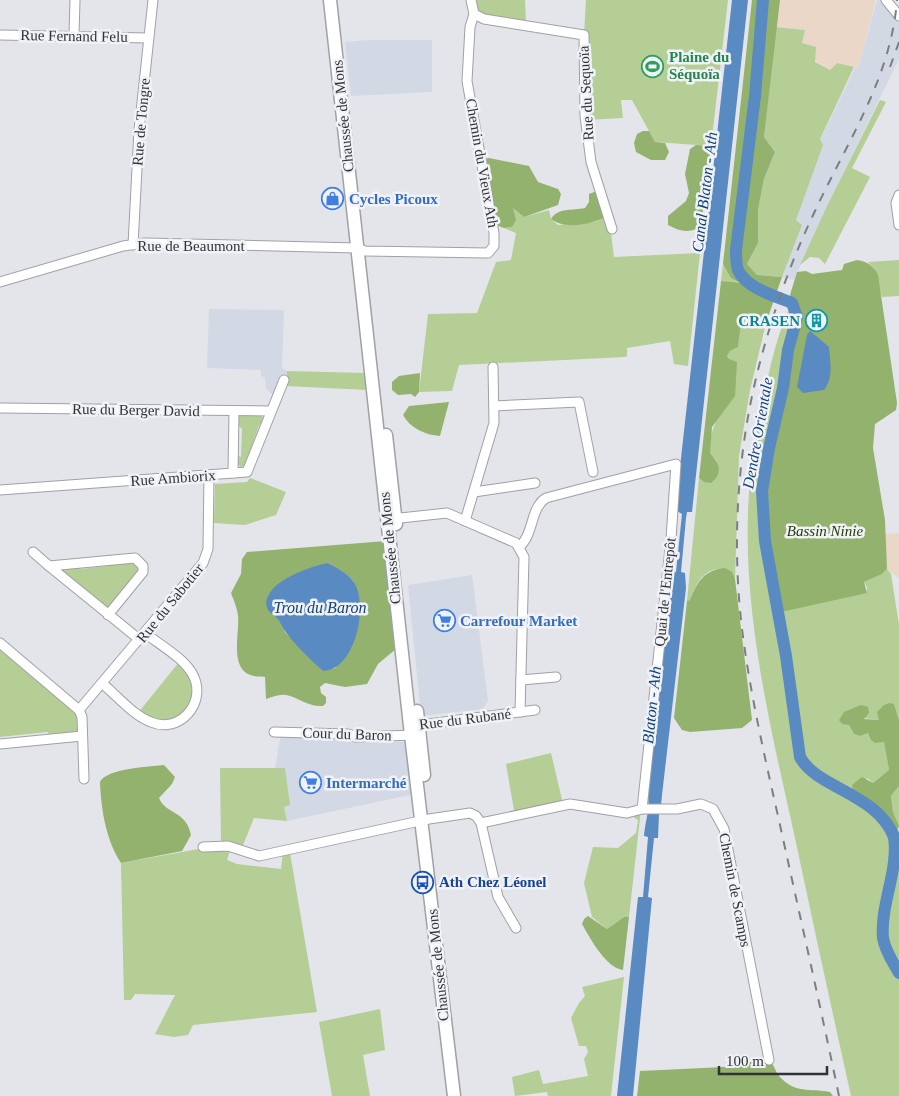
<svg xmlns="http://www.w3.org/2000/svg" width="899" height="1096" font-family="Georgia,serif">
<rect width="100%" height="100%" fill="#e3e5ea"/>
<g fill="#d3d9e4">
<polygon points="877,0 881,0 899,21 899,59 827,206 794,280 782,277 802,225 795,220 820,140 855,68 858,68"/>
<polygon points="367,40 432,40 432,92 351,96 345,42"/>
<polygon points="209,309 284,310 282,368 287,371 286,380 274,396 266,389 265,378 261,376 261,370 207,368"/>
<polygon points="472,575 488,701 483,709 421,716 408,585"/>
<polygon points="281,733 342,735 356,742 409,742 415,794 287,821 284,806 289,805 285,769 275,768"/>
</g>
<g fill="#ebd7c8">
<polygon points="780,0 876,0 858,68 837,63 830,70 815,61 814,55 802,43 805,30 777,27"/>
<polygon points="899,533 899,578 898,578 887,569 885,534"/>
</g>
<g fill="#b4ce95">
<polygon points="471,0 525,0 526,26 479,17"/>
<polygon points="586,0 728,0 711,146 655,142 632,100 621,100 623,118 586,120 584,35"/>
<polygon points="776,27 805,30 802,43 816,47 815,62 830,70 837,63 854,67 820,139 823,145 796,220 802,225 782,277 757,275 747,264 758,243 758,210 764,179 775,152 764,137"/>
<polygon points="880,100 886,102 852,168 870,177 825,264 819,258 810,257 800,265 827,206"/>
<polygon points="512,207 524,217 549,210 551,219 558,225 594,222 609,216 614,257 700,253 688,366 674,364 670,341 627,348 627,356 625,357 459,365 452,391 419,392 428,314 477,313 496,262 511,260 516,233 504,228 512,227"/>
<polygon points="899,260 899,296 882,297 874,268 868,262"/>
<polygon points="723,264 731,278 741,284 721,281"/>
<path d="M792 303 797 317 788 350 783 388 769 448 762 491 765 541 777 607 867 593V587L864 582 882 574 887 569 891 574 899 625V720L894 704 879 720 863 718 869 713 849 725 854 734 860 736 868 733 875 743 884 741 889 770 873 783 867 778 856 797 885 821 891 832H897L899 830V1096H851C832 1010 813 924 795 838 770 725 741 609 749 493 751 461 757 431 763 400 770 367 777 333 792 303Z"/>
<path d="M742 317 766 323 750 390 739 456 735 579C728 564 711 567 701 578 697 583 692 594 690 600L687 601 699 478 704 482 717 461 710 453V438L716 421 729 359 727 356 730 351 738 347Z"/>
<polygon points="287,371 366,373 368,390 286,386"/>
<polygon points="243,414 259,414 264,419 263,424 259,425 245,466 241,467 236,463 236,455 241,457 242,429 236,423 239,416"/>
<polygon points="250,478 286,492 276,515 245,525 214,523 215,484 247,482"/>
<polygon points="135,558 143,566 108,615 95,598 76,582 72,585 61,572 62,569 76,564 81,569 108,566 112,560"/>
<polygon points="0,643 79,710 82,736 53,738 47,732 0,737"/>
<polygon points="180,661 190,671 195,704 170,724 138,713"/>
<polygon points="551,753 563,804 515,816 506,764"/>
<polygon points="220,768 285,768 290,805 284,807 287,821 254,818 241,850 230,850 227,860 237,864 281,869 283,852 290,853 317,1012 193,1025 188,1035 174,1037 155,1034 175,995 135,994 131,1000 124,1000 121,863 221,845"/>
<polygon points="899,786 899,826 893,812 891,796"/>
<polygon points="641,809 629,917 624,917 607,929 592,917 584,883 593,847 618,848 636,833 638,820 627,813"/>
<polygon points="624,977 611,1096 548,1096 547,1092 515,1096 512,1077 539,1070 543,1084 588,1076 584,1059 588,1052 586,1046 579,1046 571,1018 579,1003 585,996 582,987"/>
<polygon points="380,1009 385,1050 363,1055 370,1096 332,1096 319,1022"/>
</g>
<g fill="#92b26d" fill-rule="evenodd">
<path d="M752 0H780L764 137 775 152 764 179 758 210V243L747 264 757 275 782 277 766 323 742 317 738 347 730 351 727 356 729 359 737 362 735 396 712 427 710 453C720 464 723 473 711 483L704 482 699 478 721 281 740 283 731 278 723 264Z"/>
<polygon points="643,131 649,131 655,142 665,143 669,152 665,160 651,160 636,152 634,143 637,134"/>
<path d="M696 145 711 146 701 227C688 233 681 232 668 225V216L686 201 689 193 685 174 690 149Z"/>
<polygon points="489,158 529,166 538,182 558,189 561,194 558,205 524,217 513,208 516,220 512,227 504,228 493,224 485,159"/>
<path d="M597 191 609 216C593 223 567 231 551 219 558 207 573 211 585 208L589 202V194Z"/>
<path d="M857 260C868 262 873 265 878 275L897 403 896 410 875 424 873 448 885 520 887 569 882 574 864 582 867 593 781 612 777 608 765 541 762 491 769 448 783 388 788 350 797 317 790 295 797 272 806 271 812 274 842 270 844 264Z"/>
<polygon points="420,373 419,392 415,397 411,394 398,395 392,390 392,382 399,376"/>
<path d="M449 402 440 436C425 435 410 428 403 415L409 406Z"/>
<path d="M386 541 397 648 378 664 367 684 345 687 325 683 320 687 321 693 326 697V703L323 706C307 707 298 697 286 695 278 694 273 697 266 699L265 677C261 676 257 677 254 676 228 671 240 633 238 616 237 607 234 601 231 593L241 574 242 559 247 552ZM328 563 346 574 354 582 347 653 335 668 323 671 285 632 268 595C284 576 306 571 328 563Z"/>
<path d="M725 568 732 572 735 579 752 720 742 728 690 732 682 730 674 718 687 601 690 600C697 583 703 570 725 568Z"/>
<polygon points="890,703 894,704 899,720 899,786 891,796 893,812 899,826 897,832 891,832 885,821 853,793 852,785 862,777 873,783 889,770 884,742 875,743 871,740 868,733 860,736 854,734 849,725 842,724 839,720 844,712 861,705 868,707 869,713 864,719 879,720 877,712 884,705"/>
<path d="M164 765 175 777 172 784 159 798C166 815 186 810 191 835L182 851 121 863C106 840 101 809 100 782 107 768 149 767 164 765Z"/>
<path d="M588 916 607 929 624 917H629L623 970C606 968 590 938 582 924L584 919Z"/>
<path d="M769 1060C774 1064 775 1071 779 1076 795 1094 809 1088 830 1092L833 1096H637L640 1071 724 1067 733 1064Z"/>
</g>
<g fill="#5a8ac2">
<path d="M732 0H748L695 484 692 512H687L686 518 681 572 685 573 686 588 662 795 661 806 655 813 659 814 658 838H654L648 897 652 898 633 1096H617L638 897H643L648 837 644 836C645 822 650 810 648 796L671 572H676L682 514 677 511 680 467Z"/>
<path d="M810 331 829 347C830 362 834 378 824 390L803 393 797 387 807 335Z"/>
<path d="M328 563C337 568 347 573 353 581 370 604 355 671 323 671 310 659 295 645 285 631 282 627 280 621 277 618 273 613 268 613 267 607 261 583 311 566 328 563Z"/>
</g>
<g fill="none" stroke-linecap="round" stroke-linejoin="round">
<path stroke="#5a8ac2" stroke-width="12" d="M763 0 755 96 736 250C736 256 736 264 738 270 746 288 775 296 792 303L797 317 788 350 783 388 769 448 762 491 765 541 786 656 800 757C816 788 877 793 894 837 899 870 880 905 883 938 885 951 893 962 899 973"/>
<defs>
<g id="street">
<polyline points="886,0 899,16"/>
<polyline points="474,14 484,19 584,35 585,116 591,162 612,229"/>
<polyline points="0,35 148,38"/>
<polyline points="74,35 75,0"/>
<polyline points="899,195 896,203 899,225"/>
<polyline points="133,245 139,130 153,0"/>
<polyline points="0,282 123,246 145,243 357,248 365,251 488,253 494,246 494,233 467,81 470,27 474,14 471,0"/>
<polyline points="494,406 579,402 593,472"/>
<polyline points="0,408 271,411"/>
<polyline points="233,473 234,412"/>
<polyline points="0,490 247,472 284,380"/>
<polyline points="474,492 535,483"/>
<polyline points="391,519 447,513 516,543 524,557 520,712"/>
<polyline points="465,521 494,423 493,367"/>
<path d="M519 547C534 535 530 508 546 498L676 464 671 539 642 809"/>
<polyline points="33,552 49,566"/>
<polyline points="108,615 143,572 143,566 135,558 49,566 140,640"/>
<polyline points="0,643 79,710 82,717 84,779"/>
<polyline points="521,680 556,677"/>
<path d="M103 684C117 696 133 715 151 722 179 734 206 704 194 677 186 659 160 645 145 633"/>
<polyline points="79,710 203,563 208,549 209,475"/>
<polyline points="413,726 535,710"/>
<polyline points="274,732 348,734 356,737 415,735"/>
<polyline points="0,744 82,736"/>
<polyline points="481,823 570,804 627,813 642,809 677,809 701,804 713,809 724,829 769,1060"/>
<polyline points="203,847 228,846 259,856 429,819 470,813 476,816 481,823 498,897 516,928"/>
</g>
<g id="primary">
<polyline points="330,0 411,735 454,1096"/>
<polyline points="386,435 396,524"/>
<polyline points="417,711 424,775"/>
</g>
</defs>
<use href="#street" stroke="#9fa1a5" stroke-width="11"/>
<use href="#primary" stroke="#9fa1a5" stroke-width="15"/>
<use href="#street" stroke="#fff" stroke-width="9"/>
<use href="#primary" stroke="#fff" stroke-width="12"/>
<g stroke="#7c7e80" stroke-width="2" stroke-dasharray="9 9" stroke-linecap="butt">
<polyline points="890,67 899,42"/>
<path d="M839 1096C821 1009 801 921 782 834 768 771 753 708 744 644 731 554 736 455 759 366 773 312 791 261 815 211 847 142 891 78 897 0"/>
</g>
</g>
<defs>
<symbol id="stadium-ring" viewBox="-11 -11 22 22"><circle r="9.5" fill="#f0f2f7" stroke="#2e9e5b" stroke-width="1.5"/><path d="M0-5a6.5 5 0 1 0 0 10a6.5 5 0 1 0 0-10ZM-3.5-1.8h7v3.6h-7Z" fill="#2e9e5b"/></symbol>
<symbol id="shop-ring" viewBox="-11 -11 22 22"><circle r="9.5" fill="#f0f2f7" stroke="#3f7fe0" stroke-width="1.5"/><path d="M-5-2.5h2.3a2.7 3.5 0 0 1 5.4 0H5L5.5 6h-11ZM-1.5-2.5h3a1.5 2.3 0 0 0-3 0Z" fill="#3f7fe0"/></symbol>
<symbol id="building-ring" viewBox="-11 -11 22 22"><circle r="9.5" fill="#f0f2f7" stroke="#0f9aa8" stroke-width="1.5"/><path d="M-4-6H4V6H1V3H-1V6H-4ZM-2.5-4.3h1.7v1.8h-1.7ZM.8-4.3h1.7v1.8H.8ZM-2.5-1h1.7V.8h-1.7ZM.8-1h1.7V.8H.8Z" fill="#0f9aa8"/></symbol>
<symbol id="supermarket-ring" viewBox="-11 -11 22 22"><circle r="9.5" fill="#f0f2f7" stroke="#3f7fe0" stroke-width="1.5"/><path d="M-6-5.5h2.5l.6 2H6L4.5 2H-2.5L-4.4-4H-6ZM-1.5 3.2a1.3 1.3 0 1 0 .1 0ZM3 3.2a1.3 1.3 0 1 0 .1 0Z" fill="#3f7fe0"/></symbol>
<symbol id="bus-ring" viewBox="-11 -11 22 22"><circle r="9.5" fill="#f0f2f7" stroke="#1a4fb4" stroke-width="1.5"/><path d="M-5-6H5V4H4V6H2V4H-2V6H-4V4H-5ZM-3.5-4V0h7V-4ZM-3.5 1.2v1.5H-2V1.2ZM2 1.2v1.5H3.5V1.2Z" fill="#1a4fb4"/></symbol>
</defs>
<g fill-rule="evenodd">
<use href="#stadium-ring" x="640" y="54" width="25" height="25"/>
<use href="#shop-ring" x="320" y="186" width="25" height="25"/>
<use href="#building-ring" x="804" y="308" width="25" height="25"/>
<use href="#supermarket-ring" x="432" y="608" width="25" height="25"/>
<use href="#supermarket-ring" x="298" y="770" width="25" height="25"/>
<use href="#bus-ring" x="410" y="870" width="25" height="25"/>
</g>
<g text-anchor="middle" stroke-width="5" stroke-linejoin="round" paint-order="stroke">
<g font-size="15" fill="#323334" stroke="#f0f2f7">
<text transform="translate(74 36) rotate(1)" y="5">Rue Fernand Felu</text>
<text transform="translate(586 93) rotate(-93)" y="5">Rue du Sequoïa</text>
<text transform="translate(343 116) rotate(-96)" y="5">Chaussée de Mons</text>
<text transform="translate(141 122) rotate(-85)" y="5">Rue de Tongre</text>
<text transform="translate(482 163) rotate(80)" y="5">Chemin du Vieux Ath</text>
<text x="191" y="251">Rue de Beaumont</text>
<text transform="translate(136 410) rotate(1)" y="5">Rue du Berger David</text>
<text transform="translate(173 478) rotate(-4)" y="5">Rue Ambiorix</text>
<text transform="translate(390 548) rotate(-96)" y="5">Chaussée de Mons</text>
<text transform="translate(665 592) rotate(-84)" y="5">Quai de l'Entrepôt</text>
<text transform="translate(170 603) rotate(-51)" y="5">Rue du Sabotier</text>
<text transform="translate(465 719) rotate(-7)" y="5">Rue du Rubané</text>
<text transform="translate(347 734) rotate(2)" y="5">Cour du Baron</text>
<text transform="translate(735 890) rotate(79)" y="5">Chemin de Scamps</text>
<text transform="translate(438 965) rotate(-96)" y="5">Chaussée de Mons</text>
</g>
<g font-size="15" font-weight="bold" fill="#27864d" stroke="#f0f2f7" text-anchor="start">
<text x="669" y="62">Plaine du<tspan x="669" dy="17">Séquoïa</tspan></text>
</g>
<g font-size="15" font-weight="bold" fill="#366cbe" stroke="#f0f2f7" text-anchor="start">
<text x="349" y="204">Cycles Picoux</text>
<text x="460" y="626">Carrefour Market</text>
<text x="326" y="788">Intermarché</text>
</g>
<g font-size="15" font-weight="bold" fill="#0d838f" stroke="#f0f2f7" text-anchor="end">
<text x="800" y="326">CRASEN</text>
</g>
<g font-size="15" font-style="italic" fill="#263a06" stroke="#f0f2f7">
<text x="825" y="536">Bassin Ninie</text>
</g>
<g font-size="15" font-weight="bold" fill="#164399" stroke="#f0f2f7" text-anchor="start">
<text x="439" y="887">Ath Chez Léonel</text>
</g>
<g font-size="16" font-style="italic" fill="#0f4277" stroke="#f0f2f7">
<text transform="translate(704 192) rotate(-83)" y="6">Canal Blaton - Ath</text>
<text transform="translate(757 433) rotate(-80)" y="6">Dendre Orientale</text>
<text x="320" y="613">Trou du Baron</text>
<text transform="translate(651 705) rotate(-84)" y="6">Blaton - Ath</text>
</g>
</g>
<path d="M719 1066v8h108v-8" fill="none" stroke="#323334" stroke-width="2.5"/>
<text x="726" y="1066" font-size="15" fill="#323334" stroke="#f0f2f7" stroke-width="4" paint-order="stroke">100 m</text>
</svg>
